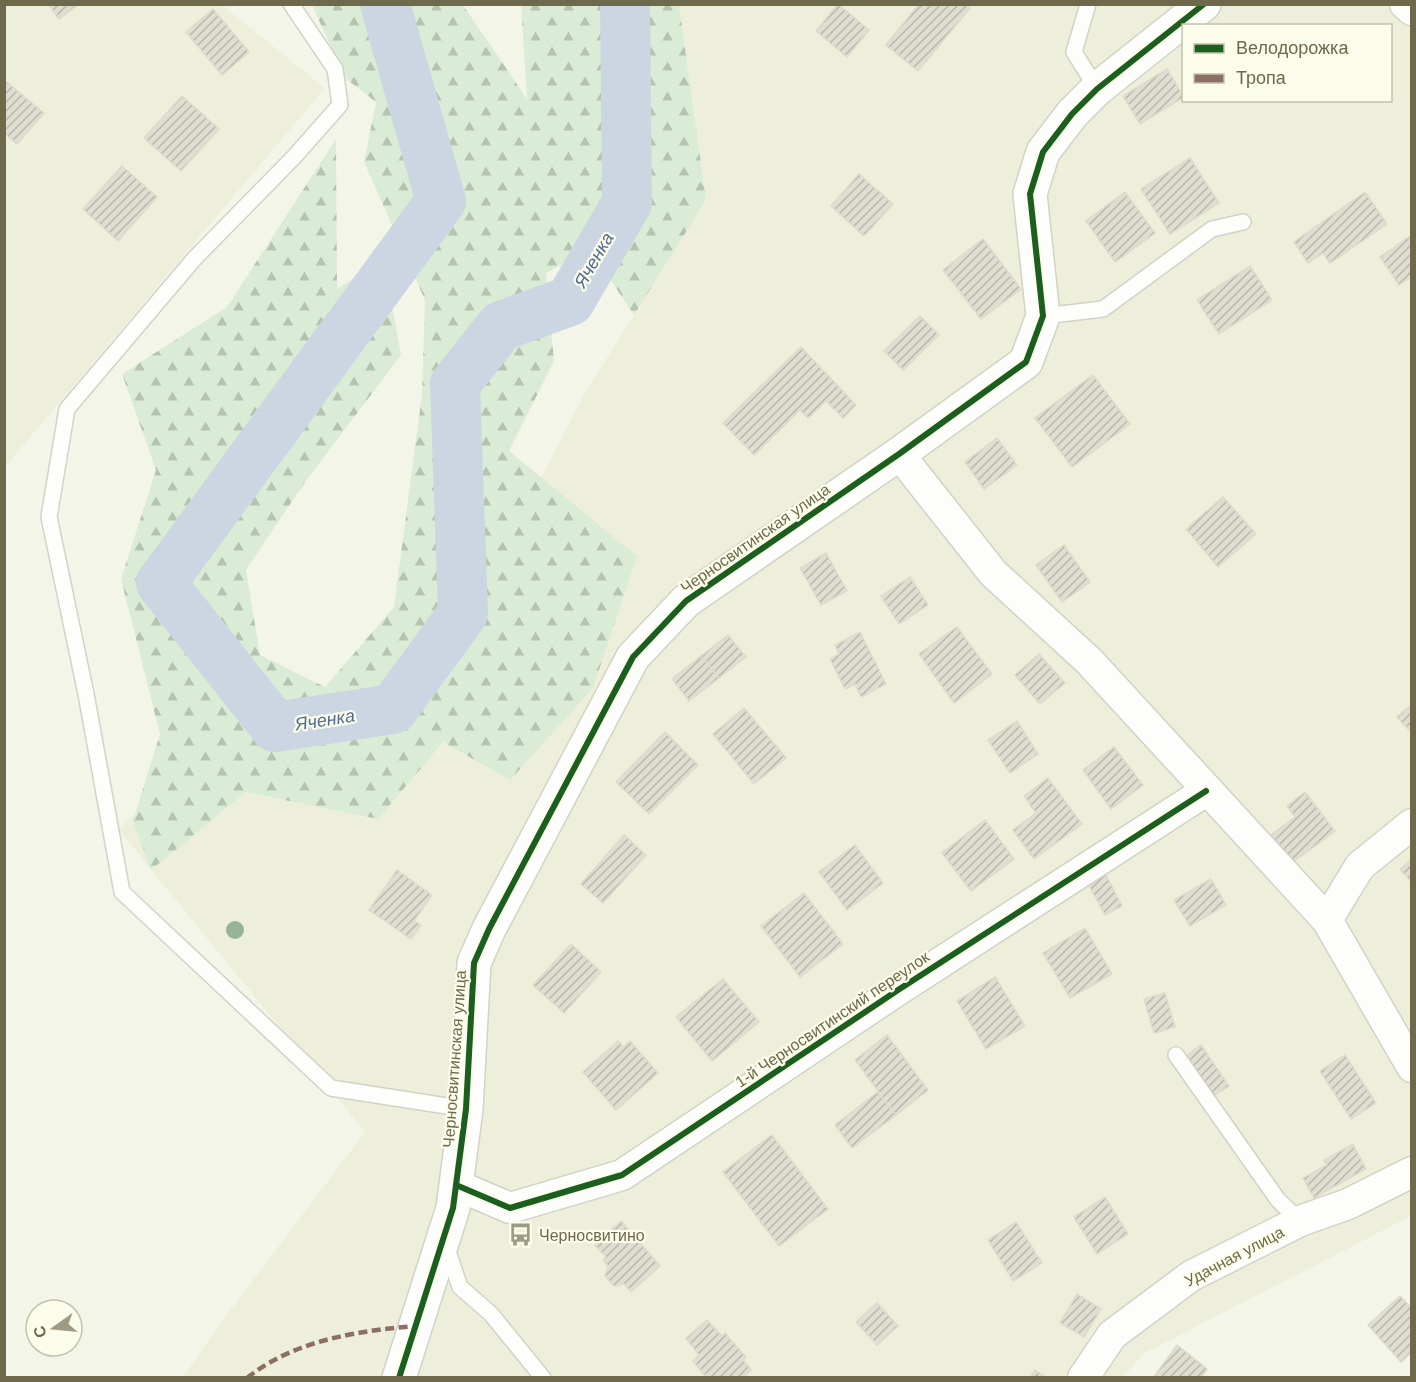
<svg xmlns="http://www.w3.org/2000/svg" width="1416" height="1382" font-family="Arial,sans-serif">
<defs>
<pattern id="forest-firs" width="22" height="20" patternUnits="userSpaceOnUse" patternTransform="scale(1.5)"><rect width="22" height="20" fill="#daecd6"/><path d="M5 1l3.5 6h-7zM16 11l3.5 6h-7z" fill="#b5c3b0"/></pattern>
<pattern id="building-hatch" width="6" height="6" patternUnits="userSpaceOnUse" patternTransform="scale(1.5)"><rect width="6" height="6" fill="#dfded1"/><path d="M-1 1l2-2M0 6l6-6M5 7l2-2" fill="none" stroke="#b9b8ac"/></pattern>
</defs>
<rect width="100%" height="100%" fill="#f4f5e9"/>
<g fill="#eeefda" fill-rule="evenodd">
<polygon points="5,5 222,5 325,88 5,467"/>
<path d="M679 5H1411V1216L1143 1354 1123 1377H183L225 1317 365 1132 119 830 188 752 378 794 585 393 706 200ZM1184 26H1390V100H1184Z"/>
</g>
<polygon fill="url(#forest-firs)" points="312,5 463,5 527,99 521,5 679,5 706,200 634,315 590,249 546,273 554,361 509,451 637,556 593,688 510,780 443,742 378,819 246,792 151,870 133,821 160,734 121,579 156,470 122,374 227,307 336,139 337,289 384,259 401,355 305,482 246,570 260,655 325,687 394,607 422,394 425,300 364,162 376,102 345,78"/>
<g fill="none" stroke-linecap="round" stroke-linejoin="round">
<polyline stroke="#ccd6e3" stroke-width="50" points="385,4 441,201 161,583 275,727 393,709 463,613 455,384 501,326 570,301 627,203 625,4"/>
</g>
<g fill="url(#building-hatch)" stroke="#dddbcc" stroke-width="1.5">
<polygon points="48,4 79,4 59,19"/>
<polygon points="838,4 869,30 847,57 816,31"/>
<polygon points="919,4 965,4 970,8 918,71 886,45"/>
<polygon points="213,9 249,52 222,75 186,32"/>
<polygon points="1167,69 1184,97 1140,124 1123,96"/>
<polygon points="4,80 44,113 17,144 4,133"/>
<polygon points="182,96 219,129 181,171 144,138"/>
<polygon points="1190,158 1219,203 1170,234 1141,189"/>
<polygon points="122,166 157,197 118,241 83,209"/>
<polygon points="859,174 893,204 864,236 831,206"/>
<polygon points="1125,192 1155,233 1115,262 1086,221"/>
<polygon points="1365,192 1387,224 1330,263 1323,253 1308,263 1294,242"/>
<polygon points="1412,235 1412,276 1399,285 1380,257"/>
<polygon points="983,239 1021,289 981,319 943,270"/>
<polygon points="1250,266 1272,300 1219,334 1197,300"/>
<polygon points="920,316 939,335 903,370 884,351"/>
<polygon points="801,347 856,405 843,418 826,401 808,418 800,410 754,455 723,423"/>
<polygon points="1093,375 1130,424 1072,467 1035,418"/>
<polygon points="997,438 1017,465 984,489 965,462"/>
<polygon points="1223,497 1256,534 1218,567 1186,529"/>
<polygon points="1064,545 1090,582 1062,602 1036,565"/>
<polygon points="826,553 847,591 821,605 800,568"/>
<polygon points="910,577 928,605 899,624 881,596"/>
<polygon points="957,627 992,674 954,703 919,654"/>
<polygon points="860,632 886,684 861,697 855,684 845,689 830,659 839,654 835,645"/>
<polygon points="728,635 746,657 719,678 701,656"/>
<polygon points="1039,654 1065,683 1040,704 1015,675"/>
<polygon points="701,656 719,678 689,701 672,679"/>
<polygon points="1412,704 1412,733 1397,717"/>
<polygon points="744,708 786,758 754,784 713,734"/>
<polygon points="1017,721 1038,754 1010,773 988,740"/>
<polygon points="665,732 698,765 649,814 616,782"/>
<polygon points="1114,747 1143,785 1111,809 1083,770"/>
<polygon points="1048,778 1082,824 1034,859 1013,830 1036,813 1024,796"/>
<polygon points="1305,792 1335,831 1292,863 1271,835 1295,817 1287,806"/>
<polygon points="985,820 1014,859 971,891 942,853"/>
<polygon points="624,835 646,855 603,903 581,884"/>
<polygon points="855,845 883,883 847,910 819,872"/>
<polygon points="1412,859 1412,883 1400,869"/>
<polygon points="397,870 432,895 414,921 421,925 411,939 369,910"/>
<polygon points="1105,873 1122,906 1105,915 1087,882"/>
<polygon points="1211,879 1226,905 1190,926 1174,900"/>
<polygon points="804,893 843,944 800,977 761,926"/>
<polygon points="1085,928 1112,974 1070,998 1043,953"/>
<polygon points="571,944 601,972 564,1013 533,985"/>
<polygon points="995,977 1025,1026 986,1049 957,1001"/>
<polygon points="723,979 759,1022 712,1061 676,1017"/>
<polygon points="1165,993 1175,1027 1154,1033 1144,999"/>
<polygon points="887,1035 928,1090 896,1115 855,1060"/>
<polygon points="618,1041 624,1047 630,1041 658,1073 616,1110 583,1072"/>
<polygon points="1201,1045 1229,1086 1214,1096 1186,1056"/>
<polygon points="1345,1055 1376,1103 1351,1119 1320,1071"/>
<polygon points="878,1092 896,1115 852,1148 835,1125"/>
<polygon points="772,1135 828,1209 779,1246 723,1172"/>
<polygon points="1353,1144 1366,1169 1314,1198 1303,1178 1327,1165 1324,1160"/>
<polygon points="1105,1197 1128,1234 1097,1254 1074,1217"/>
<polygon points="621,1221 660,1266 631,1292 624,1284 614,1286 605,1276 608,1266 603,1260 606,1257 595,1245"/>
<polygon points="1016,1222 1042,1263 1013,1281 988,1240"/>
<polygon points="1077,1294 1101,1309 1084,1337 1060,1323"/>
<polygon points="1400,1296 1412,1309 1412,1352 1401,1362 1368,1325"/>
<polygon points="877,1303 898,1326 877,1345 856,1322"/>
<polygon points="707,1320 722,1336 725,1333 746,1357 743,1360 751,1370 743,1378 707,1378 693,1361 699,1355 686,1338"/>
<polygon points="1177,1345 1207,1369 1201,1378 1153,1378"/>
<polygon points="1035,1370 1047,1378 1030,1378"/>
</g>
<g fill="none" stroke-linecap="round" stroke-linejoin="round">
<defs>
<g id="lane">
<polyline points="291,4 335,69 340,105 294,157 195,258 67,409 49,517 86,694 122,892 331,1088 466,1109"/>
<polyline points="1088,4 1074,52 1097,89"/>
<polyline points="1043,316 1103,309 1212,229 1243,222"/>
<polyline points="1176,1055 1278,1200 1300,1221"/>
<polyline points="446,1246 460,1287 491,1314 543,1378"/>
</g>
<g id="street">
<polyline points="1405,4 1412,10"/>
<polyline points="899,454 993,573 1089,661 1327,920"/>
<polyline points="1412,824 1360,866 1327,920 1412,1067"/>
<polyline points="456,1185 510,1208 622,1175 898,990 1206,791"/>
<polyline points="1083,1378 1112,1335 1191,1276 1300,1221 1348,1204 1412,1172"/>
</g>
<polyline id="secondary" points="399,1378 453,1208 466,1109 474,963 489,929 633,657 686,601 899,454 1026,362 1043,316 1030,194 1043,152 1072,114 1097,89 1204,4"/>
</defs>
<use href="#lane" stroke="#d2d2c6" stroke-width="18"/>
<use href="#street" stroke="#d2d2c6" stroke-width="33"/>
<use href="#secondary" stroke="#d2d2c6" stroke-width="36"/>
<use href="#lane" stroke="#fdfefc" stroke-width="15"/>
<use href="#street" stroke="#fdfefc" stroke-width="30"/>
<use href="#secondary" stroke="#fdfefc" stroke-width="33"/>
<path stroke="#8d6e63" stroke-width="4.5" stroke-dasharray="9 4.5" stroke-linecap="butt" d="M247 1378C294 1340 358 1331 415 1326"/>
<defs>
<g id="cycleway">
<polyline points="456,1185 510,1208 622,1175 898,990 1206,791"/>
<polyline points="399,1378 453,1208 466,1109 474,963 489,929 633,657 686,601 899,454 1026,362 1043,316 1030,194 1043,152 1072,114 1097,89 1204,4"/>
</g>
</defs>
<use href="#cycleway" stroke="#fbfdea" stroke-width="10"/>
<use href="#cycleway" stroke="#1b5e20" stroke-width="6"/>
</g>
<circle fill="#98b498" cx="235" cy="930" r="9"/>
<defs>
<symbol id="bus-bare" viewBox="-9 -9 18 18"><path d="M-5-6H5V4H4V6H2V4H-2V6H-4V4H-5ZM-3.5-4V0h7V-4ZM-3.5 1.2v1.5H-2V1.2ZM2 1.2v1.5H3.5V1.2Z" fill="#9e9a83" stroke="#fbfdea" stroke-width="2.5" paint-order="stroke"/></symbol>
</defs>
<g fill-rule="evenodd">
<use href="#bus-bare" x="504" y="1218" width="33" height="33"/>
</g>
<g text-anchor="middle" stroke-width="4.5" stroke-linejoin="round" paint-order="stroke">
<g font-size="16" fill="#6f694c" stroke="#fbfdea">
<text transform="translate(755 538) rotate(-35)" y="6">Черносвитинская улица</text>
<text transform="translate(832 1019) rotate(-34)" y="6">1-й Черносвитинский переулок</text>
<text transform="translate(454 1059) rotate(-86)" y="6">Черносвитинская улица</text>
<text transform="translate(1234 1256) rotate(-28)" y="6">Удачная улица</text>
</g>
<g font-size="16" fill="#6f694c" stroke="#fbfdea" text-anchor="start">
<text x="539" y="1241">Черносвитино</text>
</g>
<g font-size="18" font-style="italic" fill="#526a94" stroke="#fbfdea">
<text transform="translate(594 260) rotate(-60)" y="6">Яченка</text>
<text transform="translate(325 720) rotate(-9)" y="6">Яченка</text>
</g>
</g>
<rect width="1416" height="1382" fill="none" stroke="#6f694c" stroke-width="12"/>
<rect x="1182" y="24" width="210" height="78" fill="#fbfdea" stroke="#c3c2ab" stroke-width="1.5"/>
<rect x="1194" y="44" width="30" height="9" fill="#1b5e20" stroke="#c3c2ab" stroke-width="1.5"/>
<text x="1236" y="54" font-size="18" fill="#6f694c">Велодорожка</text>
<rect x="1194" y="74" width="30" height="9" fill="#8d6e63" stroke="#c3c2ab" stroke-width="1.5"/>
<text x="1236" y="84" font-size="18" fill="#6f694c">Тропа</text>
<g transform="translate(54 1328) rotate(255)"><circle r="28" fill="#fbfdea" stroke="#c3c2ab" stroke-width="1.5"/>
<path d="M0-4.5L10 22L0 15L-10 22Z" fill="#9e9a83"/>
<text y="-9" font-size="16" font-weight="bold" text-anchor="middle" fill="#6f694c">С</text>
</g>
</svg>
